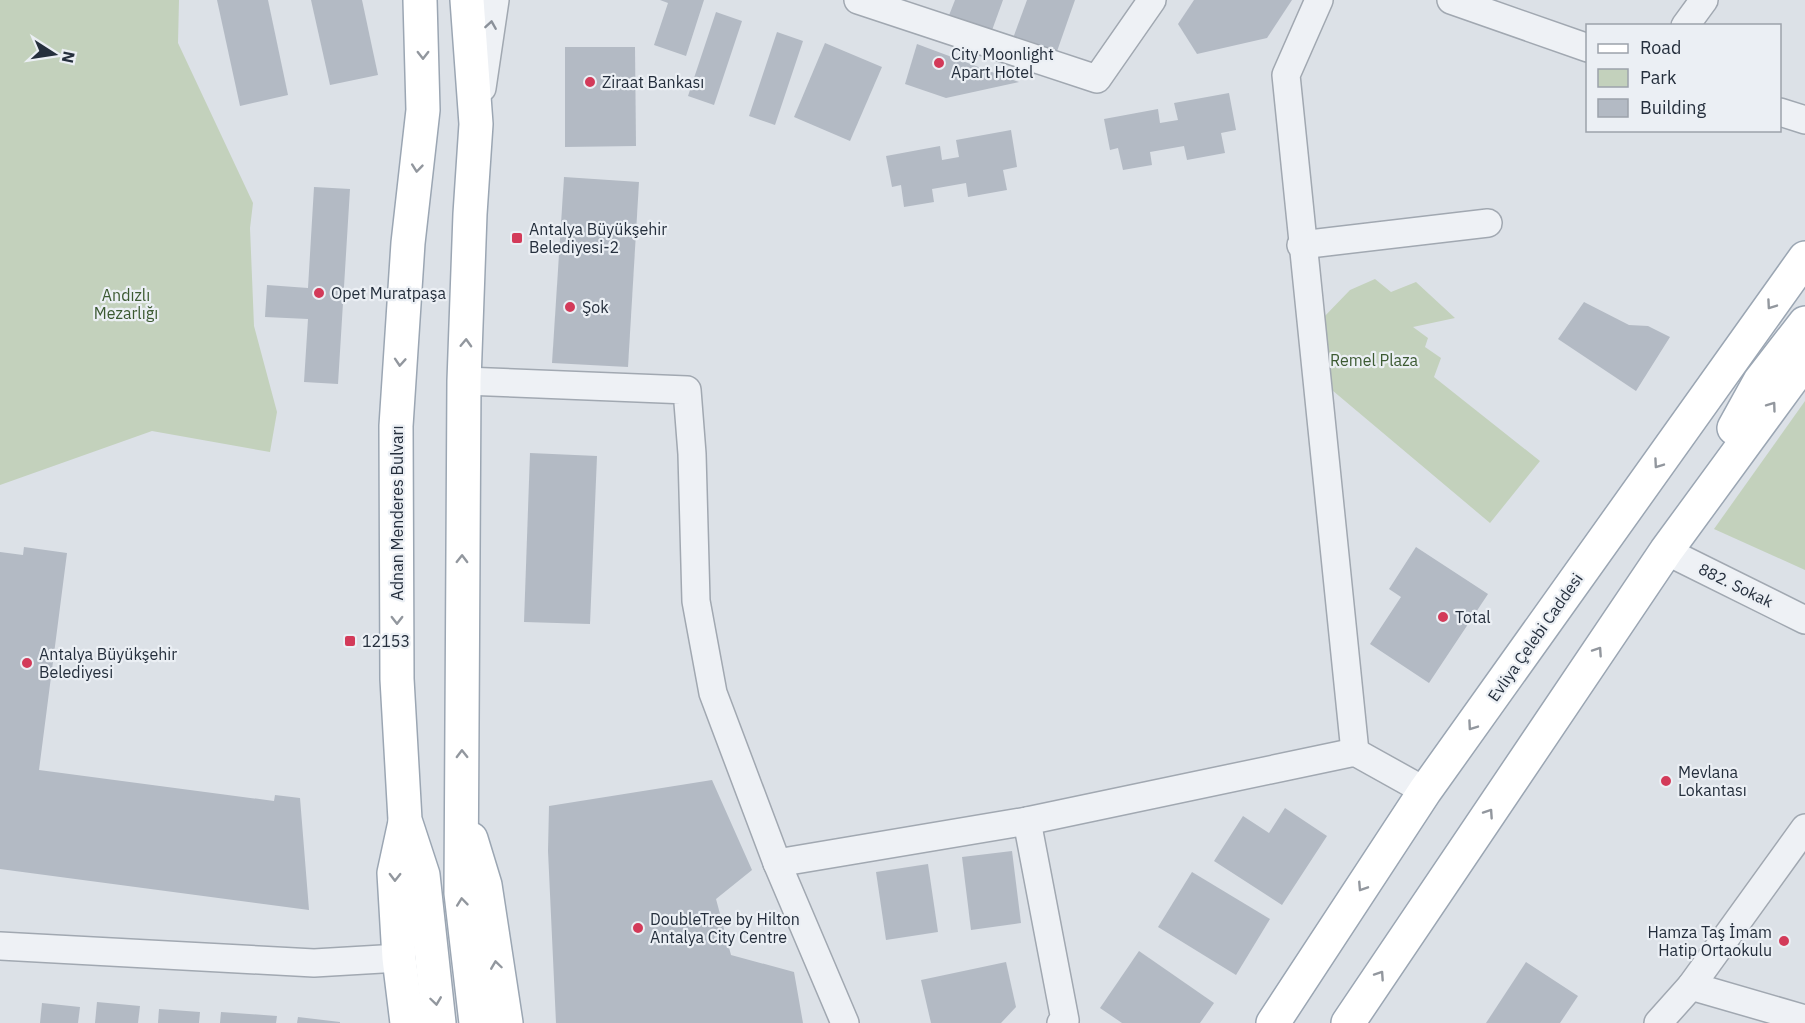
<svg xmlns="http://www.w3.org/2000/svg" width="1805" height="1023" font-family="'IBM Plex Sans',sans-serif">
<rect width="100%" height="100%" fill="#dce1e7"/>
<g fill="#c3d1bc">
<polygon points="0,0 179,0 178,43 253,203 250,228 254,326 277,412 270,452 152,431 0,485"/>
<polygon points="1375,279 1391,292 1416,282 1455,318 1413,327 1428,338 1425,347 1441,358 1434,377 1540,461 1490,523 1326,385 1322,319 1350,290"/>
<polygon points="1805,401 1805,570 1714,529"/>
</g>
<g fill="#b3bac4">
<polygon points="217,0 268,0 288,95 240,106"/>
<polygon points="311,0 362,0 378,75 330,85"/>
<polygon points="660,0 704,0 686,56 654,45 668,3"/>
<polygon points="955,0 1003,0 991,33 948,18"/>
<polygon points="1027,0 1075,0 1055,57 1012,41"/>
<polygon points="1194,0 1292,0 1267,38 1197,54 1178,24"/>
<polygon points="716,12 742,21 714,105 688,96"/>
<polygon points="777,32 803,41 775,125 749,116"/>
<polygon points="825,43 882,67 850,141 794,117"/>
<polygon points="917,44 1019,82 946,98 905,84"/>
<polygon points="565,47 635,47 636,146 565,147"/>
<polygon points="1229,93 1236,130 1221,133 1225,153 1187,160 1184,146 1150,152 1152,165 1123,170 1118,148 1110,150 1104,119 1158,109 1160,123 1178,120 1174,103"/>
<polygon points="1011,130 1017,167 1003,170 1007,190 968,197 966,183 932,189 934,202 904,207 901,185 892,187 886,156 940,146 942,160 959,157 956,140"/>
<polygon points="564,177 639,182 628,367 552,363"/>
<polygon points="314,187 350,189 338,384 304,382 308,319 265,317 267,285 308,288"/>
<polygon points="1584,302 1629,325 1648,326 1670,337 1636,391 1558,339"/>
<polygon points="530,453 597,456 590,624 524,622"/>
<polygon points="24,547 67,553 39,770 274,801 275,795 300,798 309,910 0,869 0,552 23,555"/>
<polygon points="1416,547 1488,594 1429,683 1370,644 1401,597 1389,589"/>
<polygon points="712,780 752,870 716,899 731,955 794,972 803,1023 556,1023 548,851 549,806"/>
<polygon points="1285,808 1327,836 1282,905 1214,861 1243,816 1269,833"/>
<polygon points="1012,851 1021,923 971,930 962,857"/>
<polygon points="928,864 938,932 886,940 876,872"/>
<polygon points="1192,872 1270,919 1236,975 1158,927"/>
<polygon points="1139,951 1214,1003 1200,1023 1122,1023 1100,1008"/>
<polygon points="1006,962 1016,1007 1001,1023 931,1023 921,980"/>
<polygon points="1526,962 1578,996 1560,1023 1486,1023"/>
<polygon points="97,1002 140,1006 138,1023 95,1023"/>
<polygon points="42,1003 80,1007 78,1023 40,1023"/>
<polygon points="159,1009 200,1012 199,1023 158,1023"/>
<polygon points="221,1012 277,1016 276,1023 220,1023"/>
<polygon points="298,1017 340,1022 340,1023 297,1023"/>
</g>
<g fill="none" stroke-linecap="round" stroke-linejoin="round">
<defs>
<g id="minor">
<polyline points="858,0 1097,79 1152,0"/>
<polyline points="1319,0 1286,75 1355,752"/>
<polyline points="1451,0 1588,48"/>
<polyline points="1685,26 1704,0"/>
<polyline points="482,88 495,0"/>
<polyline points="1780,112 1805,120"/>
<polyline points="1301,245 1488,223"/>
<polyline points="464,381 687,390 692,454 696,601 713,693 777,863 845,1023"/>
<polyline points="1666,551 1805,620"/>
<polyline points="1027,821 1065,1020 1061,1023"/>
<polyline points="777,863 1027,821 1355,752 1425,791"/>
<polyline points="0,946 314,963 399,958"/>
<polyline points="1691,986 1805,1019"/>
<polyline points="1658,1023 1691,986 1805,828"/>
</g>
<g id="major">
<polyline points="420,0 423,110 408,243 396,426 397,679 405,820 423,875 439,1023"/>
<polyline points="467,0 476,124 470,214 464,381 461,893 476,1023"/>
<polyline points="1734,428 1760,381 1805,323"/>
<polyline points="405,822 394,873 399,958 407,1023"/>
<polyline points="471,839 485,885 506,1023"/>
<polyline points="1273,1023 1425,791 1805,258"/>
<polyline points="1348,1023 1666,551 1805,361"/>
</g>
</defs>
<use href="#minor" stroke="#a1a8b1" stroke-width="30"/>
<use href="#major" stroke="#9ba6b3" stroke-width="36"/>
<use href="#minor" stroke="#eef1f5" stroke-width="27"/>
<use href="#major" stroke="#fff" stroke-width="33"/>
</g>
<defs><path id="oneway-chevron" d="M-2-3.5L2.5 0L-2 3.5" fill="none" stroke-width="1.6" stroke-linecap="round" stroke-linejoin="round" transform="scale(1.5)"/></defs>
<use stroke="#8a9099" href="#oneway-chevron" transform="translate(491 25) rotate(-81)"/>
<g stroke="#92979e">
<use href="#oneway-chevron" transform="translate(423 55) rotate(90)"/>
<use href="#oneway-chevron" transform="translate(417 168) rotate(96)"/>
<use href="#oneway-chevron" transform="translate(1771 305) rotate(125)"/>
<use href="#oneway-chevron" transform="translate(466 343) rotate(-88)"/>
<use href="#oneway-chevron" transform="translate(400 362) rotate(94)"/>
<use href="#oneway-chevron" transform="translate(1772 406) rotate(-54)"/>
<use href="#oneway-chevron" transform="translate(1658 464) rotate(125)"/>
<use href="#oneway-chevron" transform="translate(462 559) rotate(-89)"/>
<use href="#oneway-chevron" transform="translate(397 620) rotate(90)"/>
<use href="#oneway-chevron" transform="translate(1598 651) rotate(-56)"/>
<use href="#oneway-chevron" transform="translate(1472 726) rotate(125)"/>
<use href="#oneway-chevron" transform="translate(462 754) rotate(-91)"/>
<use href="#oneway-chevron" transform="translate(1489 813) rotate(-56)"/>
<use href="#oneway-chevron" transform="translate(395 877) rotate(91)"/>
<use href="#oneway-chevron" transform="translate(1362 887) rotate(123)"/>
<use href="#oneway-chevron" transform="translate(462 902) rotate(-96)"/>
<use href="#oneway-chevron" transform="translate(496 965) rotate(-98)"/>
<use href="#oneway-chevron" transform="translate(1380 975) rotate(-56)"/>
<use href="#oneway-chevron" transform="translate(436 1001) rotate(82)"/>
</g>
<g fill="#d33a59" stroke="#ebeff4" stroke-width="2">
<circle cx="939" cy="63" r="6"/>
<circle cx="590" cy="82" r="6"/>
<rect x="511" y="232" width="12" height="12" rx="3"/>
<circle cx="319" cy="293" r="6"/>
<circle cx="570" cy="307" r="6"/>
<circle cx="1443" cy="617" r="6"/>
<rect x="344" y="635" width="12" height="12" rx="3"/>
<circle cx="27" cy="663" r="6"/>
<circle cx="1666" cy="781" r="6"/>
<circle cx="638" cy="928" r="6"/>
<circle cx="1784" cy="941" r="6"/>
</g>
<g text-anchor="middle" stroke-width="4.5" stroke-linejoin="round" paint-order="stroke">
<g font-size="16" fill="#252f3d" stroke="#ebeff4" text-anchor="start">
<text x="951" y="60">City Moonlight<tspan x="951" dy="18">Apart Hotel</tspan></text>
<text x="602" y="88">Ziraat Bankası</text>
<text x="529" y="235">Antalya Büyükşehir<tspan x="529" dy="18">Belediyesi-2</tspan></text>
<text x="331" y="299">Opet Muratpaşa</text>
<text x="582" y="313">Şok</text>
<text x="1455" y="623">Total</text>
<text x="362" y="647">12153</text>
<text x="39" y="660">Antalya Büyükşehir<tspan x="39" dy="18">Belediyesi</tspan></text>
<text x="1678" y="778">Mevlana<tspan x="1678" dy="18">Lokantası</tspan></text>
<text x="650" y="925">DoubleTree by Hilton<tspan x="650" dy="18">Antalya City Centre</tspan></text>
<text x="1772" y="938" text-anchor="end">Hamza Taş İmam<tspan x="1772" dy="18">Hatip Ortaokulu</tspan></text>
</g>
<g font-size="16" fill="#3c5a32" stroke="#ebeff4">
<text x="126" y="301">Andızlı<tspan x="126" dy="18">Mezarlığı</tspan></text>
<text x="1374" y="366">Remel Plaza</text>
</g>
<g font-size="16" fill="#252f3d" stroke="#ebeff4">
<text transform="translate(397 513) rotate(-90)" y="6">Adnan Menderes Bulvarı</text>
<text transform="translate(1736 585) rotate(26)" y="6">882. Sokak</text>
<text transform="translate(1535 637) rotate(-55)" y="6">Evliya Çelebi Caddesi</text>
</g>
</g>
<rect x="1586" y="24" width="195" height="108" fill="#ebeff4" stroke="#9ca2ab" stroke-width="1.5"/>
<rect x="1598" y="44" width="30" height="9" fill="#ffffff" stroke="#9ca2ab" stroke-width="1.5"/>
<text x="1640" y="54" font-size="18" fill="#252f3d">Road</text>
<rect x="1598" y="69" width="30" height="18" fill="#c3d1bc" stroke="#9ca2ab" stroke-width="1.5"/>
<text x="1640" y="84" font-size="18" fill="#252f3d">Park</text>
<rect x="1598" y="99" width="30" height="18" fill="#b3bac4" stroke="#9ca2ab" stroke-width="1.5"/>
<text x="1640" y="114" font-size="18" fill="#252f3d">Building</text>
<g transform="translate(54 54) rotate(102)" stroke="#ebeff4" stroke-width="4.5" paint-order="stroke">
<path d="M0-4.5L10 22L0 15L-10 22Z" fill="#252f3d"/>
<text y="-9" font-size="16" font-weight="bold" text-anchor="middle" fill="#252f3d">N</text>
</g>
</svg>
